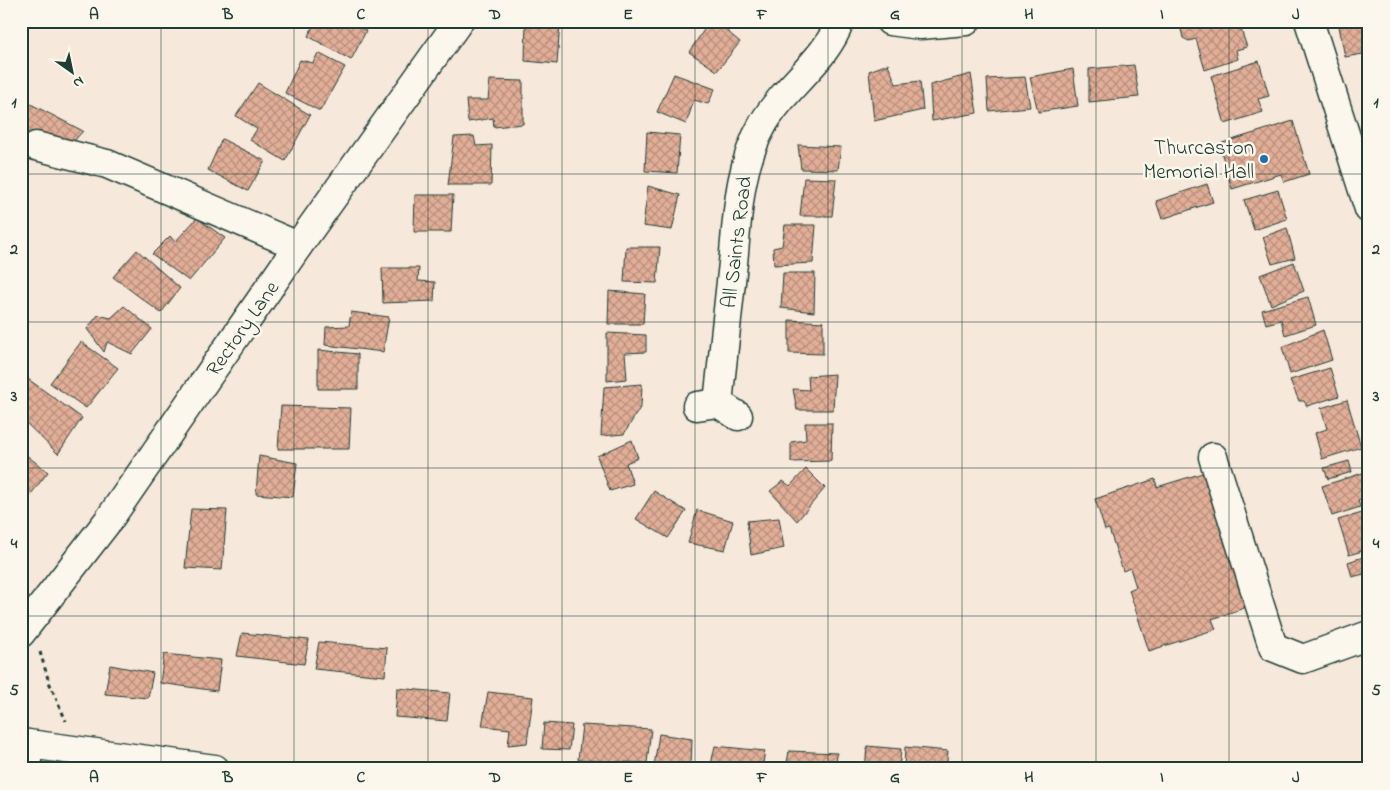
<svg xmlns="http://www.w3.org/2000/svg" width="1390" height="790" font-family="'Indie Flower',sans-serif">
<defs>
<pattern id="building-cross-hatch" width="8" height="8" patternUnits="userSpaceOnUse" patternTransform="scale(1.25)"><rect width="8" height="8" fill="#e3ae97"/><path d="M0 0l8 8M0 8l8-8" fill="none" stroke="#b78f7c"/></pattern>
</defs>
<rect width="100%" height="100%" fill="#f6e8db"/>
<filter id="ink" filterUnits="userSpaceOnUse"><feTurbulence type="fractalNoise" baseFrequency=".02" numOctaves="2"/><feDisplacementMap in="SourceGraphic" scale="10" xChannelSelector="R" yChannelSelector="G"/><feConvolveMatrix kernelMatrix="1 2 1 2 8 2 1 2 1" color-interpolation-filters="sRGB"/></filter>
<g filter="url(#ink)">
<g fill="url(#building-cross-hatch)" stroke="#1f3d34">
<polygon points="316,21 349,21 366,31 351,60 308,36"/>
<polygon points="526,21 560,22 557,64 525,61"/>
<polygon points="710,21 715,21 740,42 717,71 689,52"/>
<polygon points="1194,21 1238,21 1247,47 1236,50 1238,59 1205,70 1196,39 1189,41 1183,38 1181,29"/>
<polygon points="1338,21 1367,21 1369,53 1345,57"/>
<polygon points="318,53 345,67 320,111 285,93 300,60 313,63"/>
<polygon points="1259,61 1269,96 1258,99 1263,112 1225,124 1211,76"/>
<polygon points="888,64 896,84 920,81 923,110 874,121 869,71"/>
<polygon points="1134,65 1139,97 1089,102 1089,69"/>
<polygon points="1073,69 1078,106 1038,112 1030,77"/>
<polygon points="674,74 715,89 708,104 694,100 686,124 657,112"/>
<polygon points="971,74 977,113 932,121 930,85"/>
<polygon points="1025,77 1030,107 989,111 987,79"/>
<polygon points="490,80 523,81 523,124 494,127 493,118 468,122 466,100 488,100"/>
<polygon points="258,83 310,115 285,161 250,140 257,129 236,116"/>
<polygon points="21,99 83,131 71,144 29,153 21,149"/>
<polygon points="1293,121 1309,174 1284,182 1281,174 1232,189 1219,144"/>
<polygon points="647,132 680,135 677,173 645,171"/>
<polygon points="474,136 476,146 492,145 491,185 448,185 454,137"/>
<polygon points="222,139 265,161 248,191 208,170"/>
<polygon points="798,145 841,147 838,170 801,169"/>
<polygon points="804,178 836,179 832,216 800,216"/>
<polygon points="1207,184 1213,202 1162,219 1156,201"/>
<polygon points="648,186 680,195 672,230 643,226"/>
<polygon points="1278,190 1287,219 1254,230 1244,200"/>
<polygon points="415,195 453,195 451,232 414,232"/>
<polygon points="197,218 225,238 189,281 152,254 170,236 175,242"/>
<polygon points="785,225 816,225 813,263 774,265 773,248 782,246"/>
<polygon points="1287,228 1295,258 1272,264 1263,237"/>
<polygon points="626,247 660,247 657,283 624,282"/>
<polygon points="137,250 180,288 161,313 113,277"/>
<polygon points="1294,262 1304,291 1271,305 1260,275"/>
<polygon points="382,268 419,268 418,281 435,282 434,301 383,303"/>
<polygon points="783,273 815,273 814,312 781,308"/>
<polygon points="609,291 645,294 643,324 608,324"/>
<polygon points="1308,297 1316,325 1285,335 1281,320 1266,324 1262,310"/>
<polygon points="124,306 152,329 132,354 107,342 104,352 87,329 98,315 111,318"/>
<polygon points="351,312 389,317 383,352 325,345 326,327 349,326"/>
<polygon points="789,320 823,322 823,354 789,353"/>
<polygon points="1323,330 1332,360 1290,374 1282,347"/>
<polygon points="607,333 646,335 646,352 625,353 627,379 607,381"/>
<polygon points="81,342 118,368 86,408 50,383"/>
<polygon points="318,350 358,354 358,389 318,389"/>
<polygon points="1330,368 1339,396 1307,406 1304,401 1299,401 1290,380"/>
<polygon points="21,374 82,418 58,454 21,418"/>
<polygon points="835,374 833,410 797,410 793,389 809,390 808,376"/>
<polygon points="642,384 641,406 624,434 601,436 604,387"/>
<polygon points="1347,400 1361,447 1322,459 1315,433 1327,429 1321,408"/>
<polygon points="281,406 351,408 349,449 278,449"/>
<polygon points="805,423 832,423 831,461 791,462 791,442 806,440"/>
<polygon points="632,440 638,458 626,463 633,484 610,491 597,456"/>
<polygon points="21,451 48,472 21,507"/>
<polygon points="259,456 297,463 293,497 256,494"/>
<polygon points="1349,461 1352,472 1328,479 1324,468"/>
<polygon points="806,469 825,488 797,521 770,491 783,481 790,486"/>
<polygon points="1369,471 1369,496 1358,500 1360,507 1332,516 1322,486"/>
<polygon points="1206,472 1231,549 1228,550 1238,580 1250,606 1212,619 1216,629 1149,651 1129,590 1136,587 1130,568 1123,571 1109,529 1105,530 1095,499 1155,479 1157,487"/>
<polygon points="654,491 686,511 668,538 636,519"/>
<polygon points="191,509 227,510 222,570 185,568"/>
<polygon points="697,510 733,521 725,550 688,543"/>
<polygon points="1369,511 1369,549 1349,555 1338,520"/>
<polygon points="779,518 784,548 751,555 747,521"/>
<polygon points="1369,555 1369,576 1368,573 1352,577 1348,562"/>
<polygon points="242,633 309,640 304,664 237,656"/>
<polygon points="319,642 387,648 385,676 314,669"/>
<polygon points="164,654 221,660 217,691 160,683"/>
<polygon points="110,665 153,673 148,698 105,694"/>
<polygon points="397,688 450,693 447,721 395,717"/>
<polygon points="488,692 533,697 527,743 508,745 510,729 482,726"/>
<polygon points="544,723 572,725 569,750 542,749"/>
<polygon points="582,725 651,729 647,763 578,760"/>
<polygon points="659,734 692,739 691,766 654,766"/>
<polygon points="715,746 765,751 762,769 710,769"/>
<polygon points="867,746 901,749 899,769 865,769"/>
<polygon points="905,747 948,751 946,769 904,769"/>
<polygon points="789,751 837,753 836,769 786,769"/>
<polygon points="961,762 1002,768 1002,769 960,769"/>
</g>
<g fill="none" stroke-linecap="round" stroke-linejoin="round">
<defs>
<g id="minor">
<polyline points="890,21 920,25 966,21"/>
<polyline points="1309,21 1369,209"/>
<polyline points="36,146 107,164 298,246"/>
<path d="M718 403C723 357 728 310 733 263 738 214 738 168 763 124 784 87 826 61 840 21"/>
<polyline points="697,406 718,403 738,416"/>
<polyline points="1213,457 1273,647 1303,659 1369,635"/>
<polyline points="21,633 108,521 298,246 459,21"/>
<polyline points="21,743 215,769"/>
<polyline points="27,769 27,744"/>
</g>
</defs>
<use href="#minor" stroke="#1f3d34" stroke-width="31"/>
<polyline stroke="#1f3d34" stroke-width="3" stroke-dasharray="4 4" stroke-linecap="butt" points="40,652 49,682 66,721"/>
<use href="#minor" stroke="#fbf7ec" stroke-width="28"/>
</g>
</g>
<path fill="none" stroke="#1f3d34" stroke-width="1" stroke-opacity="0.55" d="M161 21V769M294 21V769M428 21V769M562 21V769M695 21V769M828 21V769M962 21V769M1096 21V769M1229 21V769M21 174H1369M21 322H1369M21 468H1369M21 616H1369"/>
<circle fill="#1f6fb2" stroke="#fbf7ec" stroke-width="2" cx="1264" cy="159" r="5"/>
<g text-anchor="middle" stroke-width="5" stroke-linejoin="round" paint-order="stroke">
<g font-size="21" fill="#1f3d34" stroke="#fbf7ec" text-anchor="end">
<text x="1254" y="154">Thurcaston<tspan x="1254" dy="24">Memorial Hall</tspan></text>
</g>
<g font-size="21" fill="#1f3d34" stroke="#fbf7ec">
<text transform="translate(736 242) rotate(-83)" y="7">All Saints Road</text>
<text transform="translate(242 328) rotate(-55)" y="7">Rectory Lane</text>
</g>
</g>
<rect width="1390" height="790" fill="none" stroke="#fbf7ec" stroke-width="55"/>
<g transform="translate(72 72) rotate(147)" stroke="#fbf7ec" stroke-width="4" paint-order="stroke">
<path d="M0-4L9 19L0 12L-9 19Z" fill="#1f3d34"/>
<text y="-8" font-size="14" font-weight="bold" text-anchor="middle" fill="#1f3d34">N</text>
</g>
<rect x="28" y="28" width="1334" height="734" fill="none" stroke="#1f3d34" stroke-width="2"/>
<g font-size="16" text-anchor="middle" font-weight="bold" fill="#1f3d34">
<text x="94" y="19">A</text>
<text x="228" y="19">B</text>
<text x="361" y="19">C</text>
<text x="495" y="19">D</text>
<text x="628" y="19">E</text>
<text x="762" y="19">F</text>
<text x="895" y="19">G</text>
<text x="1029" y="19">H</text>
<text x="1162" y="19">I</text>
<text x="1296" y="19">J</text>
<text x="14" y="107">1</text>
<text x="1376" y="107">1</text>
<text x="14" y="254">2</text>
<text x="1376" y="254">2</text>
<text x="14" y="401">3</text>
<text x="1376" y="401">3</text>
<text x="14" y="548">4</text>
<text x="1376" y="548">4</text>
<text x="14" y="695">5</text>
<text x="1376" y="695">5</text>
<text x="94" y="782">A</text>
<text x="228" y="782">B</text>
<text x="361" y="782">C</text>
<text x="495" y="782">D</text>
<text x="628" y="782">E</text>
<text x="762" y="782">F</text>
<text x="895" y="782">G</text>
<text x="1029" y="782">H</text>
<text x="1162" y="782">I</text>
<text x="1296" y="782">J</text>
</g>
</svg>
